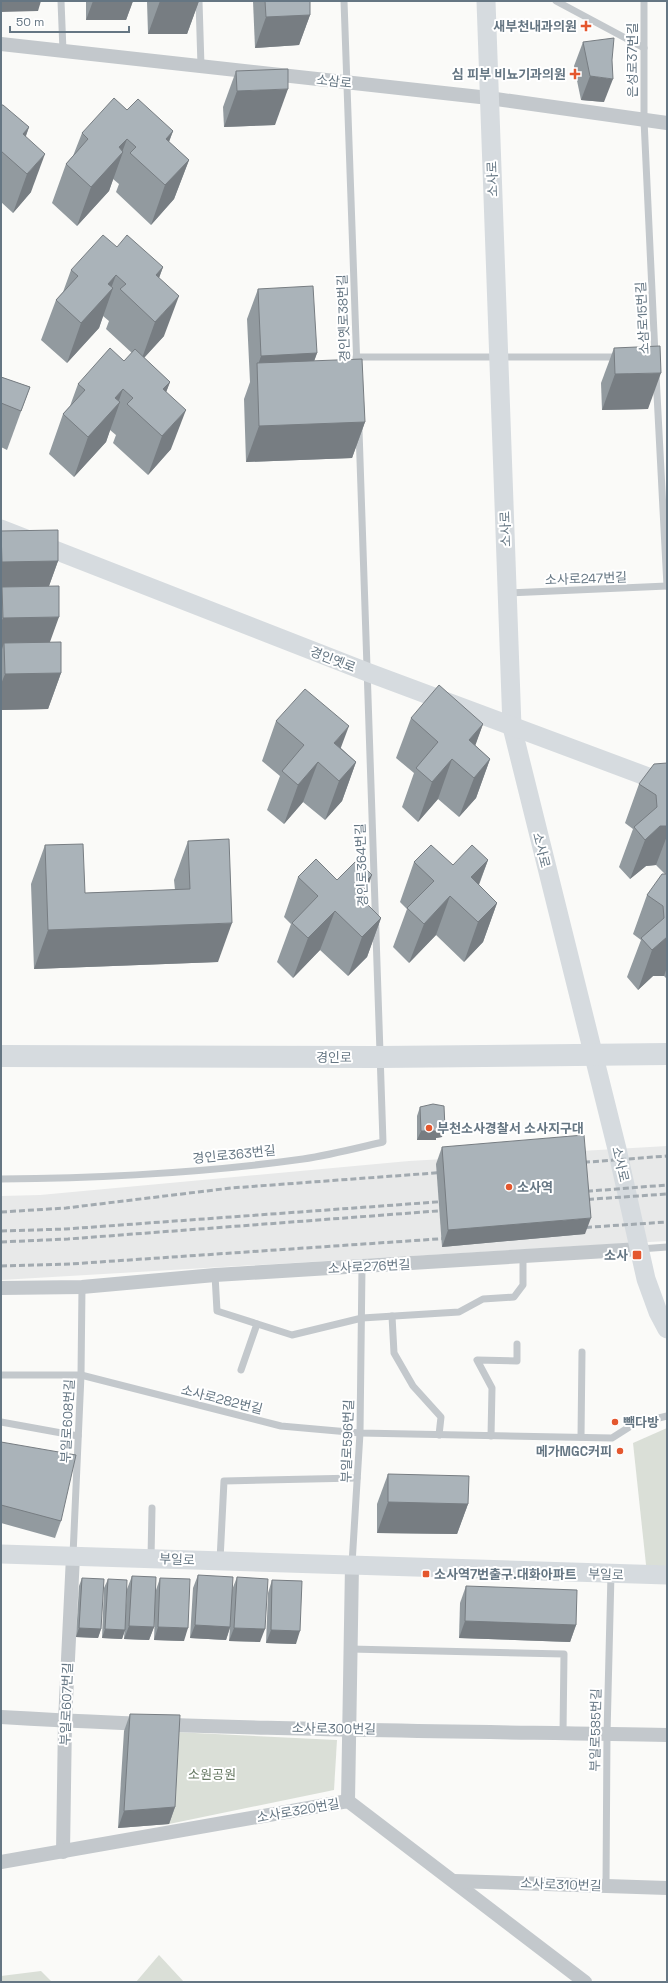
<svg xmlns="http://www.w3.org/2000/svg" width="668" height="1983" font-family="'Space Grotesk','Noto Sans KR',sans-serif">
<rect width="100%" height="100%" fill="#fafaf8"/>
<polygon fill="#e8e9e9" points="667,1146 667,1241 1,1280 1,1196 40,1195 409,1161"/>
<g fill="#dadfd7">
<polygon points="667,1428 667,1575 647,1574 633,1443"/>
<polygon points="174,1732 337,1740 334,1790 169,1824"/>
<polygon points="159,1955 184,1982 136,1982"/>
<polygon points="41,1971 52,1982 1,1982 1,1976"/>
</g>
<g fill="none" stroke-linecap="round" stroke-linejoin="round">
<g stroke="#c3c8cc" stroke-width="7">
<polyline points="61,1 63,51"/>
<polyline points="199,1 201,66"/>
<polyline points="344,1 357,369"/>
<polyline points="556,1 644,48"/>
<polyline points="644,1 644,120 655,355"/>
<polyline points="356,357 620,357"/>
<polyline points="656,375 667,586"/>
<polyline points="507,593 667,586"/>
<path d="M1 1179C102 1178 203 1173 303 1159 330 1155 357 1148 383 1142L359 430"/>
<polyline points="640,1249 667,1247"/>
<polyline points="215,1275 217,1311 292,1335 362,1318 459,1312 483,1299 514,1297 523,1285 523,1257"/>
<polyline points="392,1316 394,1353 413,1386 441,1417 439,1435"/>
<polyline points="241,1370 257,1324"/>
<polyline points="1,1375 81,1375 281,1426 360,1433 612,1438 634,1424 667,1416"/>
<polyline points="1,1422 78,1436"/>
<polyline points="491,1436 492,1388 477,1360 517,1361 517,1344"/>
<polyline points="581,1437 582,1352"/>
<polyline points="73,1555 81,1375 82,1287"/>
<polyline points="151,1558 152,1508"/>
<polyline points="220,1560 224,1481 357,1478"/>
<polyline points="352,1564 360,1433 362,1267"/>
<polyline points="350,1649 564,1654 563,1733"/>
<polyline points="606,1886 607,1734 611,1574"/>
</g>
<g stroke="#c3c8cc" stroke-width="14">
<polyline points="1,44 489,98 667,123"/>
<polyline points="1,1288 82,1287 215,1275 640,1249"/>
<path d="M1 1717C223 1730 445 1731 667 1735"/>
<polyline points="348,1801 352,1565"/>
<polyline points="63,1852 65,1721 73,1556"/>
<polyline points="1,1862 348,1801 585,1982"/>
<polyline points="454,1881 667,1888"/>
</g>
<g stroke="#d6dbdf" stroke-width="19">
<polyline points="486,1 512,727 617,1149 646,1279 658,1312 667,1329"/>
<polyline points="1,529 367,672 667,784"/>
<polyline points="1,1554 667,1575"/>
</g>
<polyline stroke="#d6dbdf" stroke-width="22" points="1,1056 380,1057 667,1054"/>
<g stroke="#a2aab0" stroke-width="3" stroke-dasharray="6 3" stroke-linecap="butt">
<polyline points="575,1163 667,1156"/>
<polyline points="578,1192 667,1185"/>
<polyline points="579,1200 667,1194"/>
<polyline points="1,1212 66,1208 231,1188 448,1172"/>
<polyline points="577,1228 667,1222"/>
<polyline points="1,1231 66,1229 450,1201"/>
<polyline points="1,1242 68,1239 450,1210"/>
<polyline points="1,1266 70,1264 452,1238"/>
</g>
</g>
<g fill="#929a9f">
<polygon points="86,1 133,1 126,20 86,20"/>
<polygon points="147,1 199,1 187,34 148,34"/>
<polygon points="253,1 310,1 310,15 299,45 255,48"/>
<polygon points="583,42 604,102 581,100 574,66"/>
<polygon points="236,71 275,125 224,127 223,107"/>
<polygon points="1,105 29,127 26,136 31,192 13,213 1,202"/>
<polygon points="127,110 173,131 169,142 189,160 174,199 151,225 116,192 119,184 113,179 109,191 77,226 52,203 66,164 73,156 82,133"/>
<polygon points="117,247 163,267 159,278 164,336 144,358 170,382 166,392 171,449 148,475 113,443 116,435 110,430 106,442 74,477 49,454 63,414 70,406 78,384 124,361 132,353 106,329 109,321 103,316 99,328 67,363 41,340 56,300 63,292 71,270"/>
<polygon points="258,289 317,353 314,361 365,422 352,458 246,462 244,399 250,382 247,319"/>
<polygon points="614,348 648,409 602,410 601,383"/>
<polygon points="1,377 30,387 7,450 1,447"/>
<polygon points="1,531 58,561 49,586 50,643 61,673 48,709 1,710"/>
<polygon points="411,718 483,724 475,745 490,759 476,798 459,817 438,799 418,822 402,807 414,773 396,758"/>
<polygon points="276,721 341,748 356,762 342,801 325,820 303,802 284,824 267,810 280,776 262,761"/>
<polygon points="667,763 667,979 664,976 653,976 638,990 627,977 641,940 633,934 647,895 665,874 656,865 646,866 630,879 619,867 633,829 625,823 639,784"/>
<polygon points="188,841 218,962 34,969 31,884 45,845 85,893 175,890 174,880"/>
<polygon points="488,860 479,885 497,903 483,942 464,962 436,935 409,963 393,947 407,909 400,902 414,862 453,865"/>
<polygon points="298,877 337,880 363,900 381,918 367,957 348,976 320,950 293,978 277,962 291,924 284,917"/>
<polygon points="420,1107 442,1137 436,1138 436,1140 417,1140 417,1116"/>
<polygon points="442,1147 585,1234 442,1247 436,1164"/>
<polygon points="1,1442 61,1521 55,1538 1,1523"/>
<polygon points="388,1474 468,1504 457,1534 377,1533 377,1504"/>
<polygon points="198,1575 232,1590 237,1577 260,1642 229,1641 230,1628 226,1640 190,1638 193,1588"/>
<polygon points="132,1576 156,1590 160,1578 184,1641 154,1640 155,1611 154,1627 149,1640 124,1639 127,1589"/>
<polygon points="82,1578 101,1629 98,1638 76,1637 79,1586"/>
<polygon points="108,1579 125,1630 122,1639 102,1638 104,1588"/>
<polygon points="272,1580 296,1644 266,1643 268,1593"/>
<polygon points="466,1586 576,1625 570,1642 459,1638 460,1603"/>
<polygon points="130,1714 175,1807 169,1824 118,1828 124,1731"/>
</g>
<g fill="#777d82">
<polygon points="1,1 41,1 38,11 1,12"/>
<polygon points="93,1 133,1 126,20 86,20"/>
<polygon points="160,1 199,1 187,34 148,34"/>
<polygon points="310,15 299,45 255,48 266,17"/>
<polygon points="590,76 613,79 604,102 581,100"/>
<polygon points="288,89 275,125 224,127 237,91"/>
<polygon points="29,127 15,164 23,134"/>
<polygon points="173,131 158,170 166,139"/>
<polygon points="127,139 121,155 123,152 109,191 77,226 91,187 119,147"/>
<polygon points="45,154 31,192 13,213 27,174"/>
<polygon points="189,160 174,199 151,225 165,185"/>
<polygon points="163,267 148,307 156,275"/>
<polygon points="116,275 110,291 113,288 99,328 67,363 81,323 108,284"/>
<polygon points="179,296 164,336 141,361 155,322"/>
<polygon points="317,353 306,384 257,368 261,356"/>
<polygon points="661,373 648,409 602,410 615,374"/>
<polygon points="170,382 155,421 163,389"/>
<polygon points="123,389 117,406 120,402 106,442 74,477 88,437 115,398"/>
<polygon points="186,410 171,449 148,475 162,436"/>
<polygon points="365,422 352,458 246,462 259,426"/>
<polygon points="58,561 45,597 2,587 1,590 1,564 2,562"/>
<polygon points="59,617 46,653 4,643 1,652 1,622 3,618"/>
<polygon points="61,673 48,709 1,710 1,684 5,674"/>
<polygon points="483,724 469,763 469,740"/>
<polygon points="349,726 334,766 334,743"/>
<polygon points="452,759 438,799 418,822 432,782"/>
<polygon points="490,759 476,798 459,817 474,778"/>
<polygon points="318,762 303,802 284,824 298,785"/>
<polygon points="356,762 342,801 325,820 339,781"/>
<polygon points="660,826 667,826 667,836 656,865 646,866 630,879 645,840"/>
<polygon points="488,860 473,899 471,877"/>
<polygon points="372,875 358,914 355,892"/>
<polygon points="450,896 436,935 409,963 424,924"/>
<polygon points="497,903 483,942 464,962 478,922"/>
<polygon points="335,911 320,950 293,978 308,938"/>
<polygon points="381,918 367,957 348,976 362,937"/>
<polygon points="232,923 218,962 34,969 48,930"/>
<polygon points="667,937 667,967 664,976 653,976 638,990 652,950"/>
<polygon points="445,1128 442,1137 436,1138 436,1140 417,1140 421,1131"/>
<polygon points="591,1218 585,1234 442,1247 448,1230"/>
<polygon points="388,1502 468,1504 457,1534 377,1533"/>
<polygon points="465,1621 576,1625 570,1642 459,1638"/>
<polygon points="195,1625 230,1627 226,1640 190,1638"/>
<polygon points="129,1626 154,1627 149,1640 124,1639"/>
<polygon points="158,1627 188,1628 184,1641 154,1640"/>
<polygon points="79,1628 101,1629 98,1638 76,1637"/>
<polygon points="234,1628 265,1629 260,1642 229,1641"/>
<polygon points="105,1629 125,1630 122,1639 102,1638"/>
<polygon points="271,1630 300,1631 296,1644 266,1643"/>
<polygon points="175,1807 169,1824 118,1828 124,1811"/>
</g>
<g fill="#aab3b9" stroke="#777d82">
<polygon points="265,1 310,1 310,15 266,17"/>
<polygon points="614,38 612,60 613,79 590,76 583,42"/>
<polygon points="288,69 288,89 237,91 236,71"/>
<polygon points="114,98 127,110 138,99 173,131 166,139 189,160 165,185 130,153 136,147 127,139 119,147 123,152 91,187 66,164 88,139 82,133"/>
<polygon points="1,105 3,105 29,127 23,134 45,154 27,174 1,151"/>
<polygon points="103,235 117,247 127,235 163,267 156,275 179,296 155,322 120,289 126,284 116,275 108,284 113,288 81,323 56,300 78,276 71,270"/>
<polygon points="313,286 317,353 261,356 258,289"/>
<polygon points="660,346 661,373 615,374 614,348"/>
<polygon points="110,348 124,361 135,349 170,382 163,389 186,410 162,436 127,404 133,398 123,389 115,398 120,402 88,437 63,414 85,390 78,384"/>
<polygon points="362,359 365,422 259,426 257,363"/>
<polygon points="1,377 30,387 21,411 1,403"/>
<polygon points="58,530 58,561 2,562 1,531"/>
<polygon points="59,586 59,617 3,618 2,587"/>
<polygon points="61,642 61,673 5,674 4,643"/>
<polygon points="439,685 483,724 469,740 490,759 474,778 452,759 432,782 416,768 438,742 411,718"/>
<polygon points="305,689 349,726 334,743 356,762 339,781 318,762 298,785 282,771 304,745 276,721"/>
<polygon points="667,763 667,826 660,826 645,840 634,827 657,807 656,795 639,784 654,764"/>
<polygon points="229,839 232,923 48,930 45,845 83,844 85,893 190,889 188,841"/>
<polygon points="431,845 453,865 472,845 488,860 471,877 497,903 478,922 450,896 424,924 407,908 434,881 414,862"/>
<polygon points="316,859 337,880 357,860 372,875 355,892 381,918 362,937 335,911 308,938 292,923 318,896 298,877"/>
<polygon points="662,874 667,874 667,937 652,950 641,938 664,918 663,906 647,895"/>
<polygon points="433,1104 444,1106 445,1128 439,1129 439,1131 421,1131 420,1107"/>
<polygon points="584,1135 591,1218 448,1230 442,1147"/>
<polygon points="1,1442 76,1455 61,1521 1,1505"/>
<polygon points="388,1474 469,1476 468,1504 388,1502"/>
<polygon points="198,1575 233,1577 230,1627 195,1625"/>
<polygon points="132,1576 156,1577 154,1627 129,1626"/>
<polygon points="237,1577 268,1579 265,1629 234,1628"/>
<polygon points="82,1578 104,1579 101,1629 79,1628"/>
<polygon points="160,1578 190,1579 188,1628 158,1627"/>
<polygon points="108,1579 127,1580 125,1630 105,1629"/>
<polygon points="272,1580 302,1581 300,1631 271,1630"/>
<polygon points="466,1586 577,1590 576,1625 465,1621"/>
<polygon points="130,1714 180,1715 175,1807 124,1811"/>
</g>
<g fill="#e4572e" stroke="#fff" stroke-width="1.5">
<path d="M584 20h4v4h4v4h-4v4h-4v-4h-4v-4h4z"/>
<path d="M573 68h4v4h4v4h-4v4h-4v-4h-4v-4h4z"/>
<circle cx="429" cy="1128" r="4"/>
<circle cx="509" cy="1187" r="4"/>
<rect x="632" y="1250" width="10" height="10" rx="2"/>
<circle cx="615" cy="1422" r="4"/>
<circle cx="620" cy="1451" r="4"/>
<rect x="422" y="1570" width="8" height="8" rx="2"/>
</g>
<g text-anchor="middle" stroke-width="4" stroke-linejoin="round" paint-order="stroke">
<g font-size="13" font-weight="bold" fill="#657683" stroke="#fff" text-anchor="end">
<text x="577" y="31">새부천내과의원</text>
<text x="566" y="79">심 피부 비뇨기과의원</text>
<text x="437" y="1133" text-anchor="start">부천소사경찰서 소사지구대</text>
<text x="517" y="1192" text-anchor="start">소사역</text>
<text x="628" y="1260">소사</text>
<text x="623" y="1427" text-anchor="start">빽다방</text>
<text x="612" y="1456">메가MGC커피</text>
<text x="434" y="1579" text-anchor="start">소사역7번출구.대화아파트</text>
</g>
<g font-size="13" fill="#657683" stroke="#fff">
<text transform="translate(632 60) rotate(-90)" y="5">은성로37번길</text>
<text transform="translate(334 81) rotate(6)" y="5">소삼로</text>
<text transform="translate(492 179) rotate(-92)" y="5">소사로</text>
<text transform="translate(343 318) rotate(-92)" y="5">경인옛로38번길</text>
<text transform="translate(642 318) rotate(-93)" y="5">소삼로15번길</text>
<text transform="translate(505 529) rotate(-92)" y="5">소사로</text>
<text transform="translate(586 578) rotate(-2)" y="5">소사로247번길</text>
<text transform="translate(333 659) rotate(21)" y="5">경인옛로</text>
<text transform="translate(542 850) rotate(76)" y="5">소사로</text>
<text transform="translate(361 865) rotate(-92)" y="5">경인로364번길</text>
<text x="334" y="1062">경인로</text>
<text transform="translate(234 1154) rotate(-6)" y="5">경인로363번길</text>
<text transform="translate(621 1164) rotate(77)" y="5">소사로</text>
<text transform="translate(369 1266) rotate(-3)" y="5">소사로276번길</text>
<text transform="translate(222 1399) rotate(14)" y="5">소사로282번길</text>
<text transform="translate(67 1421) rotate(-87)" y="5">부일로608번길</text>
<text transform="translate(347 1441) rotate(-88)" y="5">부일로596번길</text>
<text transform="translate(177 1559) rotate(2)" y="5">부일로</text>
<text transform="translate(606 1574) rotate(2)" y="5">부일로</text>
<text transform="translate(66 1704) rotate(-88)" y="5">부일로607번길</text>
<text transform="translate(334 1728) rotate(1)" y="5">소사로300번길</text>
<text transform="translate(595 1730) rotate(-89)" y="5">부일로585번길</text>
<text transform="translate(298 1810) rotate(-10)" y="5">소사로320번길</text>
<text transform="translate(561 1884) rotate(2)" y="5">소사로310번길</text>
</g>
<g font-size="13" fill="#687a64" stroke="#fff">
<text x="212" y="1779">소원공원</text>
</g>
</g>
<rect width="668" height="1983" fill="none" stroke="#657683" stroke-width="4"/>
<path d="M10 26v6h119v-6" fill="none" stroke="#657683" stroke-width="2"/>
<text x="16" y="26" font-size="12" fill="#657683" stroke="#ffffff" stroke-width="3" paint-order="stroke">50 m</text>
</svg>
